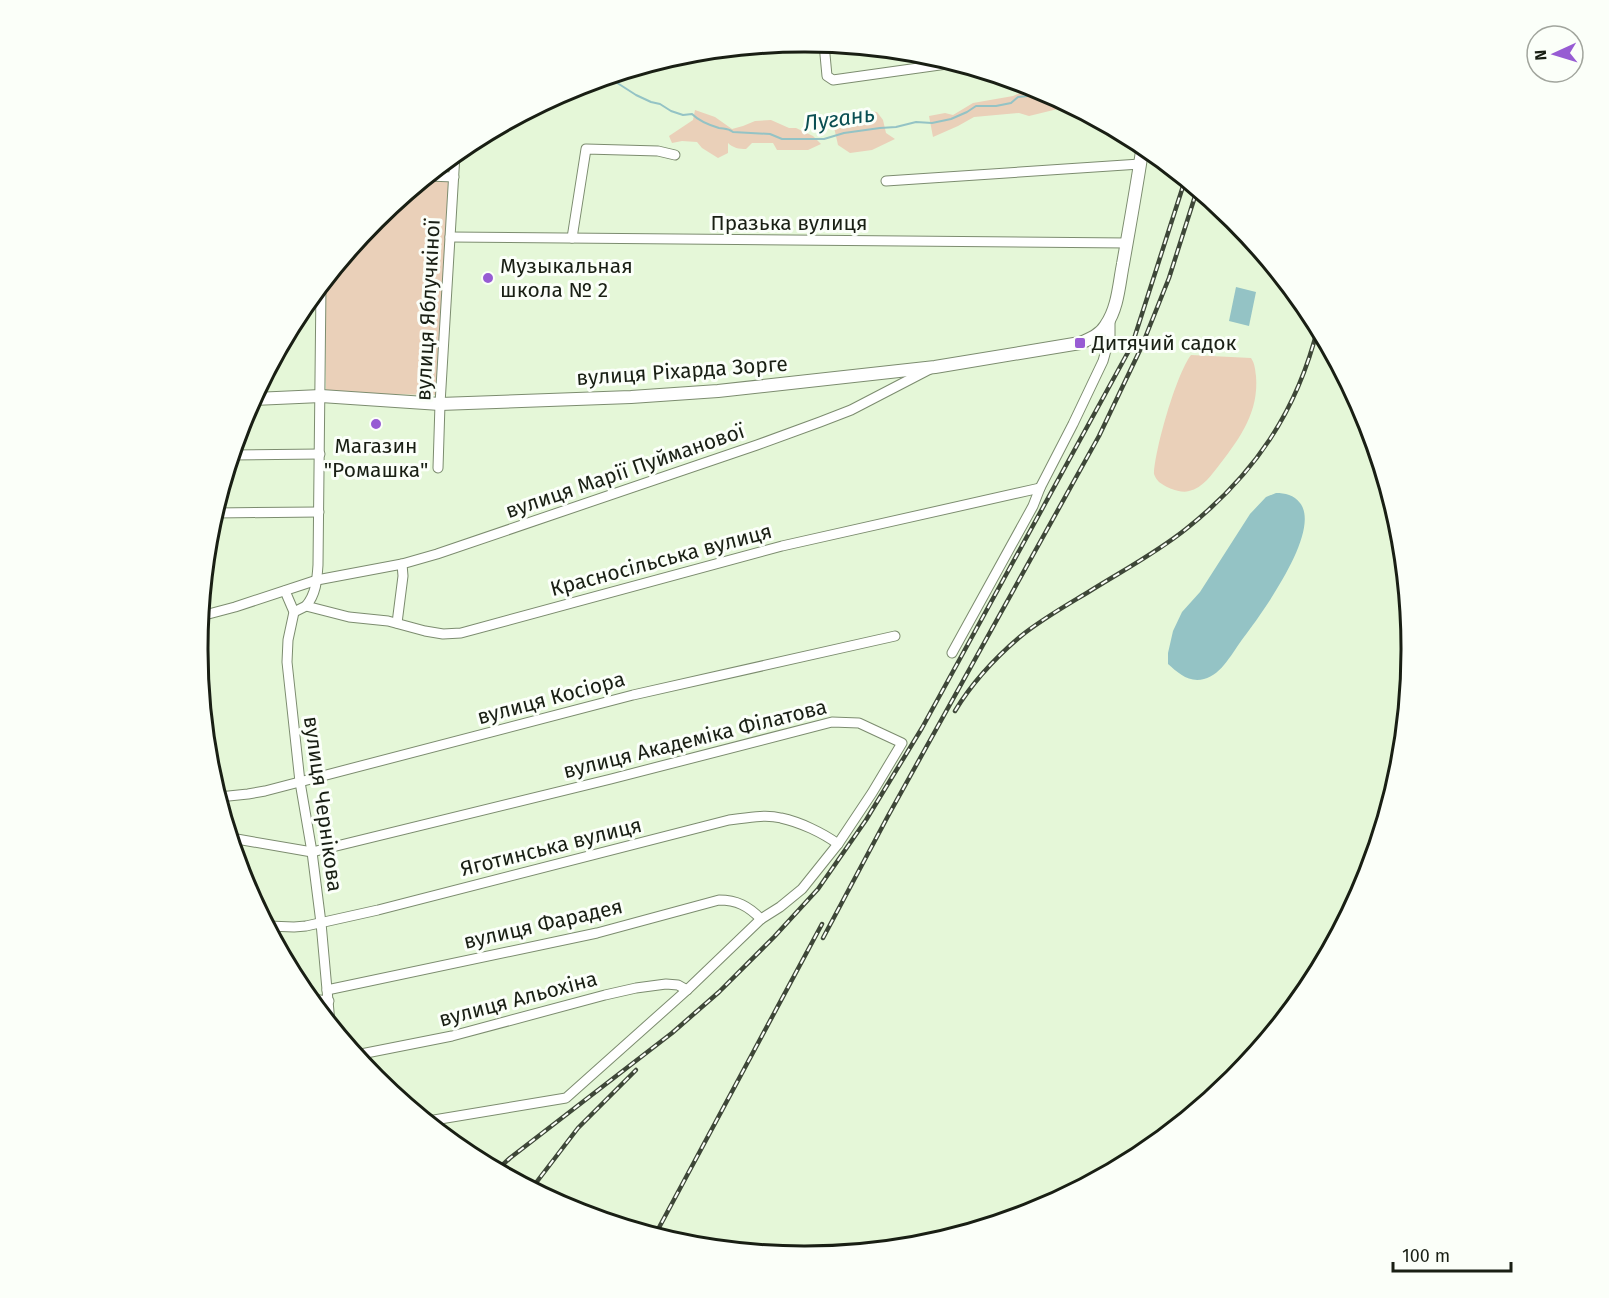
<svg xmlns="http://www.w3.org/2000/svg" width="1609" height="1298" font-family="'Fira Sans',sans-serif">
<rect width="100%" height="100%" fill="#e5f7d8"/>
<g fill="#ead0b9">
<polygon points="1024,91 1041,91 1046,100 1057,99 1070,106 1029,116 1019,113 974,117 958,126 933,137 929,116 945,113 953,115 973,103 1013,96"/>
<path d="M695 110 715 117 732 129 743 126 755 121 771 120 789 128H796L813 136 821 144 808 150H777L773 143H752L746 149C739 149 733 148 728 143V153L718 158 702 148 697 142 682 141 672 143 669 136 693 120Z"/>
<polygon points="864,110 877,112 883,120 886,133 895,139 872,150 850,153 838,145 834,127 840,115"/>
<polygon points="424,180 449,180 437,395 326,393 325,281 376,220"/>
<path d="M1191 355 1251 358C1255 364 1255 369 1256 376 1259 411 1241 437 1220 464 1212 474 1203 488 1189 491 1181 494 1165 487 1159 482 1157 480 1155 477 1154 474 1155 449 1176 375 1191 355Z"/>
</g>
<g fill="#94c3c5">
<polygon points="1236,287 1256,292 1249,326 1229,321"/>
<path d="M1276 493C1285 493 1294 495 1300 503 1322 531 1262 613 1244 637 1233 651 1222 675 1204 679 1189 683 1178 673 1168 664V653L1173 631 1182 612 1200 592 1250 514 1266 497Z"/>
</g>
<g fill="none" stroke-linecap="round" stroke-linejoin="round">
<path stroke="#94c3c5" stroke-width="2" d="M608 77 636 95 651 102 660 104 671 111 683 115 692 114C699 121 709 125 719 128 725 129 728 128 733 132L770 134 782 139H824L844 133 880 128 896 127 916 122 932 123 951 119 967 112 976 106H996L1011 103 1018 97 1047 94"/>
<defs>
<g id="minor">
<polyline points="824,44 827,76 833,80 954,63"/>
<polyline points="428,176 454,177"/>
<polyline points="886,181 1140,164"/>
<polyline points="450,237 1127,243"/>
<polyline points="572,238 586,149 658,151 675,155"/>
<polyline points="232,455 320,454"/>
<polyline points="438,468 440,404 455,154"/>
<polyline points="215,513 319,512"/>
<polyline points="285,591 294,612 288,640 287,662 300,782 312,852 321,923 330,1023"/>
<path d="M306 606C316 594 317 580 318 565L321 285"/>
<polyline points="294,612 306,606 349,617 388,621 425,631 443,634 461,633 782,546 1040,488"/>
<polyline points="201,616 235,607 317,580 402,564 437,554 757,445 820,422 851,410 930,369"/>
<polyline points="397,623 403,576 402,564"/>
<polyline points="952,653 1033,506 1040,488 1073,424 1103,361 1110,336 1110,319"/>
<polyline points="218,798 219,797 248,794 265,791 633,695 895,636"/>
<polyline points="231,838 312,852 611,779 832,722 859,723 902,743 872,793 838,844 802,889 780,907 761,919 687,990 566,1098 428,1121"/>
<path d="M268 926 294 927 306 926 378 910 729 820C746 818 765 814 781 818 800 822 823 833 838 844"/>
<path d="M327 990 597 933 719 900C737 900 748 906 761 919"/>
<polyline points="311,999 329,1001"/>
<polyline points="356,1055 452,1036 605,995 636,988 666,984 678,985 687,990"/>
</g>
<path id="tertiary" d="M253 399 321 396 440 404 631 397 718 391 935 367 1080 343C1090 339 1100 335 1106 325 1118 308 1119 284 1123 264 1130 224 1137 185 1143 145"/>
</defs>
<use href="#minor" stroke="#7c8c6f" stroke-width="11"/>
<use href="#tertiary" stroke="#7c8c6f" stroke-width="14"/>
<use href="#minor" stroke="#fff" stroke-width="9"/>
<use href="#tertiary" stroke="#fff" stroke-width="12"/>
<defs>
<g id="rail">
<path d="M955 711C972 683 996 657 1021 636 1042 619 1067 605 1090 591 1122 571 1156 553 1186 529 1254 475 1297 412 1318 327"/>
<polyline points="823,938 888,816 1099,436 1141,348 1169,278 1197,190"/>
<polyline points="497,1170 510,1158 672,1033 719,992 774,937 818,889 866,820 922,728 1132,345 1185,180"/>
<polyline points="532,1188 578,1128 636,1070"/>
<polyline points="655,1235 822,924"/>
</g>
</defs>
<use href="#rail" stroke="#3e4738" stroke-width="4.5"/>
<use href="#rail" stroke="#fbfff9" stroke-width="2" stroke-dasharray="7" stroke-linecap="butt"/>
</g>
<g fill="#975cd3" stroke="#fbfff9" stroke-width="2">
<circle cx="488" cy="278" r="6"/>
<rect x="1074" y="337" width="12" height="12" rx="3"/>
<circle cx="376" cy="424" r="6"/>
</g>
<g text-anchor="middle" stroke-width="6" stroke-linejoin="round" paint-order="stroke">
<g font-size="21" fill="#191f14" stroke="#fbfff9">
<text x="789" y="230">Празька вулиця</text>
<text transform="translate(428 310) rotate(-87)" y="7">вулиця Яблучкіної</text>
<text transform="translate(682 371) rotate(-4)" y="7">вулиця Ріхарда Зорге</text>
<text transform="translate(625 471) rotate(-19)" y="7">вулиця Марії Пуйманової</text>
<text transform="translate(661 560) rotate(-15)" y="7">Красносільська вулиця</text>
<text transform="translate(551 698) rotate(-15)" y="7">вулиця Косіора</text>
<text transform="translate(695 739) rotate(-14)" y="7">вулиця Академіка Філатова</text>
<text transform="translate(323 804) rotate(82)" y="7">вулиця Чернікова</text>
<text transform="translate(551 847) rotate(-14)" y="7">Яготинська вулиця</text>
<text transform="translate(543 924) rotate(-13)" y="7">вулиця Фарадея</text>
<text transform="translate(518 999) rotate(-15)" y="7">вулиця Альохіна</text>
</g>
<g font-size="21" fill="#191f14" stroke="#fbfff9" text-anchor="start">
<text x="500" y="273">Музыкальная<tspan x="500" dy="24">школа № 2</tspan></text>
<text x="1092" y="350">Дитячий садок</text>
<text x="376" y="453" text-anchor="middle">Магазин<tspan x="376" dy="24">"Ромашка"</tspan></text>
</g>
<g font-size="22" font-style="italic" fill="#0a4f53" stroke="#fbfff9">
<text transform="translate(839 118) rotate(-8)" y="8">Лугань</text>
</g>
</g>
<path d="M0 0H1609V1298H0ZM804 52H805A596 596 0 0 1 1401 648V650A596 596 0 0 1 805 1246H804A596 596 0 0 1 208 650V648A596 596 0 0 1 804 52Z" fill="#fbfff9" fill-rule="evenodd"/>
<path fill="none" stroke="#191f14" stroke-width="3" d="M804 52H805A596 596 0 0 1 1401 648V650A596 596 0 0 1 805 1246H804A596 596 0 0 1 208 650V648A596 596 0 0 1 804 52Z"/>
<g transform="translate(1555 54) rotate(266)"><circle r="28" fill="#fbfff9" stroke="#a1a59d" stroke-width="1.5"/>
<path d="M0-4.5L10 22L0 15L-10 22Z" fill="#975cd3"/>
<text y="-9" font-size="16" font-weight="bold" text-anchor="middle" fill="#191f14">N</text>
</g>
<path d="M1393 1262v9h118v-9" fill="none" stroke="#191f14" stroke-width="3"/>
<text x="1402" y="1262" font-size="18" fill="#191f14" stroke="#fbfff9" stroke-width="4.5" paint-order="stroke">100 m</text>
</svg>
